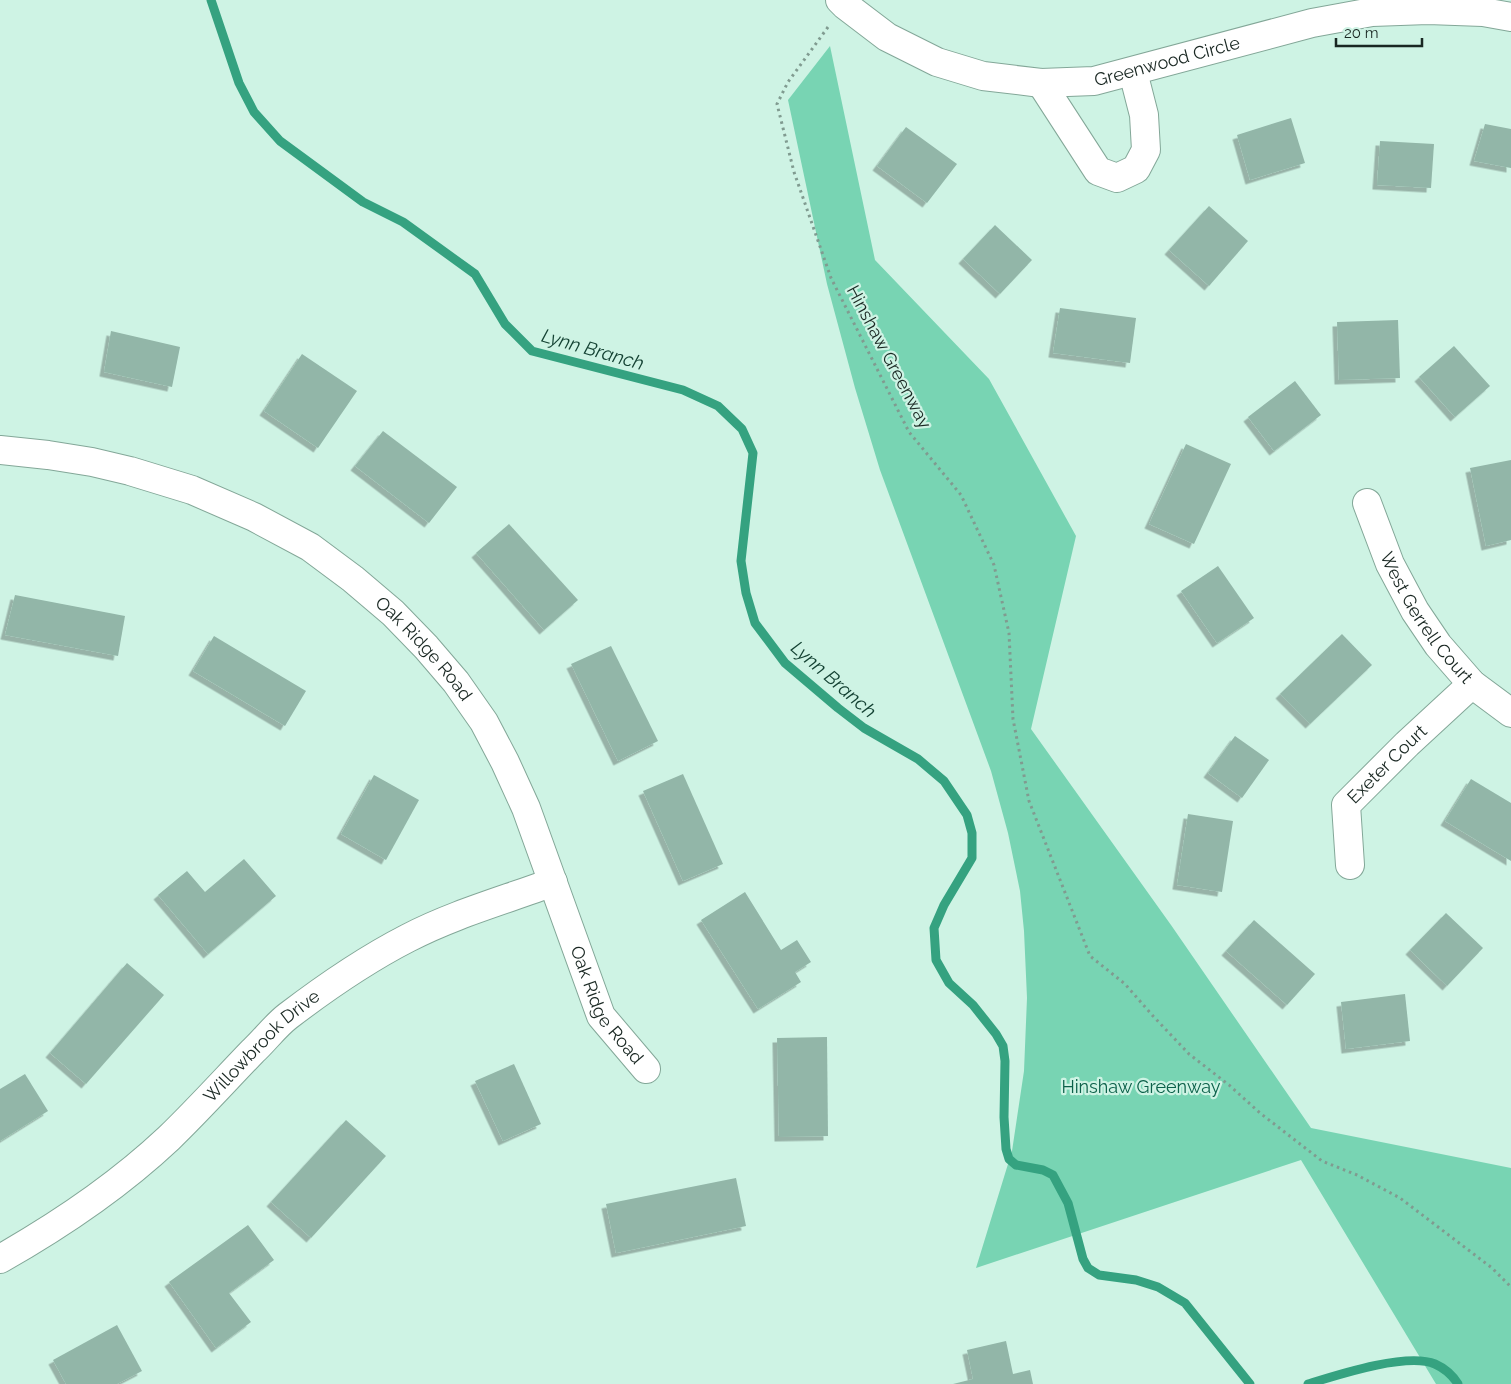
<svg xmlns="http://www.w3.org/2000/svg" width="1511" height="1384" font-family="Raleway,sans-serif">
<defs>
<filter id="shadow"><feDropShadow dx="-4.5" dy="4.5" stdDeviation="0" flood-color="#0004"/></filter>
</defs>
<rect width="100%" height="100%" fill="#cef3e4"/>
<polygon fill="#78d4b3" points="830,46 875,260 989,379 1076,536 1031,729 1171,925 1311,1128 1511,1168 1511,1384 1436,1384 1301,1160 976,1268 1012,1151 1024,1071 1027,998 1024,931 1020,891 1008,833 991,771 880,470 855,388 827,284 788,100"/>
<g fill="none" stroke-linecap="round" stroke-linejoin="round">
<g stroke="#35a280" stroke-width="9">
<polyline points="211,0 239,83 254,112 280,141 363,202 403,222 475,274 505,324 532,351 683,390 718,406 742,429 753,453 741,561 746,593 755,623 785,663 838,708 864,728 918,759 944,781 967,815 972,833 972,858 944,905 934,928 936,960 949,983 973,1005 996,1034 1003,1046 1005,1061 1004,1117 1006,1149 1009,1159 1016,1165 1043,1170 1053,1175 1068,1203 1083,1259 1088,1268 1099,1275 1136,1280 1158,1287 1185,1303 1250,1384"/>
<path d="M1308 1384C1337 1375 1407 1352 1435 1364 1444 1368 1453 1376 1458 1384"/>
</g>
</g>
<g fill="#92b6a8" filter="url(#shadow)">
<polygon points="1291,118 1305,163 1250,180 1237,135"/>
<polygon points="1485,124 1511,129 1511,168 1474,161"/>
<polygon points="906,127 957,164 927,203 877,166"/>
<polygon points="1380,141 1434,144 1431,188 1377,185"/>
<polygon points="1209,206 1248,241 1209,286 1169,250"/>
<polygon points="995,225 1032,260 1000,294 963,259"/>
<polygon points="1060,308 1136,318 1130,363 1053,353"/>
<polygon points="1398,320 1400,378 1339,380 1337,322"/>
<polygon points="111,331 180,347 172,387 104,372"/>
<polygon points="1454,346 1490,386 1455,417 1419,377"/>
<polygon points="302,354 357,391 318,448 264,411"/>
<polygon points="1295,381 1321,415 1274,451 1248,417"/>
<polygon points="383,431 457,487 429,523 355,466"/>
<polygon points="1186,444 1231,464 1194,544 1149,524"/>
<polygon points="1511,460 1511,540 1486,546 1470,468"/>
<polygon points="509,524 578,600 544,630 476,553"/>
<polygon points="1218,566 1254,618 1217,643 1181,591"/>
<polygon points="15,595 125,616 118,656 5,635"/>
<polygon points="1342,634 1372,665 1310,724 1280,694"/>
<polygon points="214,636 306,691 285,726 193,671"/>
<polygon points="611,646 658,741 618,761 571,664"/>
<polygon points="1235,736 1269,760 1242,798 1208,773"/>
<polygon points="683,774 723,864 683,881 643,791"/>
<polygon points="374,775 419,800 386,860 341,834"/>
<polygon points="1471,779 1511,803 1511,861 1445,821"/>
<polygon points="1188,814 1233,821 1222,892 1177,885"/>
<polygon points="244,859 276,896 208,954 158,895 187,871 205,892"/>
<polygon points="745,892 781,950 797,940 811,962 795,972 801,982 758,1009 701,920"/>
<polygon points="1446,913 1483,948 1447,986 1410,950"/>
<polygon points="1254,920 1315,974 1287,1005 1226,951"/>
<polygon points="127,963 164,995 86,1084 50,1053"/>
<polygon points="1405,994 1410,1041 1346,1049 1341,1002"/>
<polygon points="827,1037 828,1136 779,1137 777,1038"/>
<polygon points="514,1064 541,1124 503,1141 475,1081"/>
<polygon points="25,1074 48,1111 0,1141 0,1089"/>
<polygon points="346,1120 386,1156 311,1238 271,1202"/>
<polygon points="736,1178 746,1226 616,1253 606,1204"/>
<polygon points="248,1225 274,1260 229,1293 251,1322 216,1348 169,1282"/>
<polygon points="117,1325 142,1371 117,1384 66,1384 53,1360"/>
<polygon points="1006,1341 1013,1374 1030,1370 1033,1384 953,1384 973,1379 967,1350"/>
</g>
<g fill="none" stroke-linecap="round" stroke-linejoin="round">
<defs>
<g id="minor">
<path id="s1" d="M840 0 845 5 887 37 937 62 983 76 1041 83 1094 81 1312 23 1372 12 1428 10 1483 12 1511 17"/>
<polyline points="1041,83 1098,171 1117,178 1136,169 1146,150 1144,115 1133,72"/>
<path id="s2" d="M0 450 48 455 92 462 130 471 192 490 254 517 310 547 353 579 393 613 426 647 456 682 484 722 505 762 526 808 601 1016 646 1069"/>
<path id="s3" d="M1367 503 1390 564 1415 611 1438 645 1472 684 1511 713"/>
<path id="s4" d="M1350 865 1346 805 1407 744 1472 684"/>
<path id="s5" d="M0 1259C60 1225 118 1186 169 1138 198 1110 225 1080 253 1051 265 1040 275 1026 288 1016 326 987 365 960 408 938 454 914 505 900 553 882"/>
</g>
</defs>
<use href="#minor" stroke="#83a798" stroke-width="30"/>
<polyline stroke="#809b90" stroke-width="3" stroke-dasharray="2.5 4" stroke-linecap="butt" points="828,27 788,82 777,104 794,172 831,278 909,432 961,495 994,565 1009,633 1013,719 1029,801 1090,956 1125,984 1153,1016 1189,1054 1229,1085 1260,1113 1322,1161 1357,1175 1400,1198 1492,1268 1511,1287"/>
<use href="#minor" stroke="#fff" stroke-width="28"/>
</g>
<g text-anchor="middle" stroke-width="4.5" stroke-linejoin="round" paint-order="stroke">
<g font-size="18" fill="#192722" stroke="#cef3e4">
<text dy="6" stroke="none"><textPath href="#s1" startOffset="351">Greenwood Circle</textPath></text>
<text transform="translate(889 357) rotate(62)" y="6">Hinshaw Greenway</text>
<text dy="6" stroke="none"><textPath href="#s3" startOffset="130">West Gerrell Court</textPath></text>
<text dy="6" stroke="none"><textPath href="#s2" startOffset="481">Oak Ridge Road</textPath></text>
<text dy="6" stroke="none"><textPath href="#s4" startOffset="118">Exeter Court</textPath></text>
<text dy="6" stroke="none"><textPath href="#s2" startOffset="886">Oak Ridge Road</textPath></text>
<text dy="6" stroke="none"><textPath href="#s5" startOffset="339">Willowbrook Drive</textPath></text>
</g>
<g font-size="18" fill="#0b6049" stroke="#cef3e4">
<text x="1141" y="1093">Hinshaw Greenway</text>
</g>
<g font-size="19" font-style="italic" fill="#144233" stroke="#cef3e4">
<text transform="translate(593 349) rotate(16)" y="7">Lynn Branch</text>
<text transform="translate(834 679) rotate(41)" y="7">Lynn Branch</text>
</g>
</g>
<path d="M1336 38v8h86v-8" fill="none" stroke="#192722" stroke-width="2.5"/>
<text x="1344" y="38" font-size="15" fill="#192722" stroke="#cef3e4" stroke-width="4" paint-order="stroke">20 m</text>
</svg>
